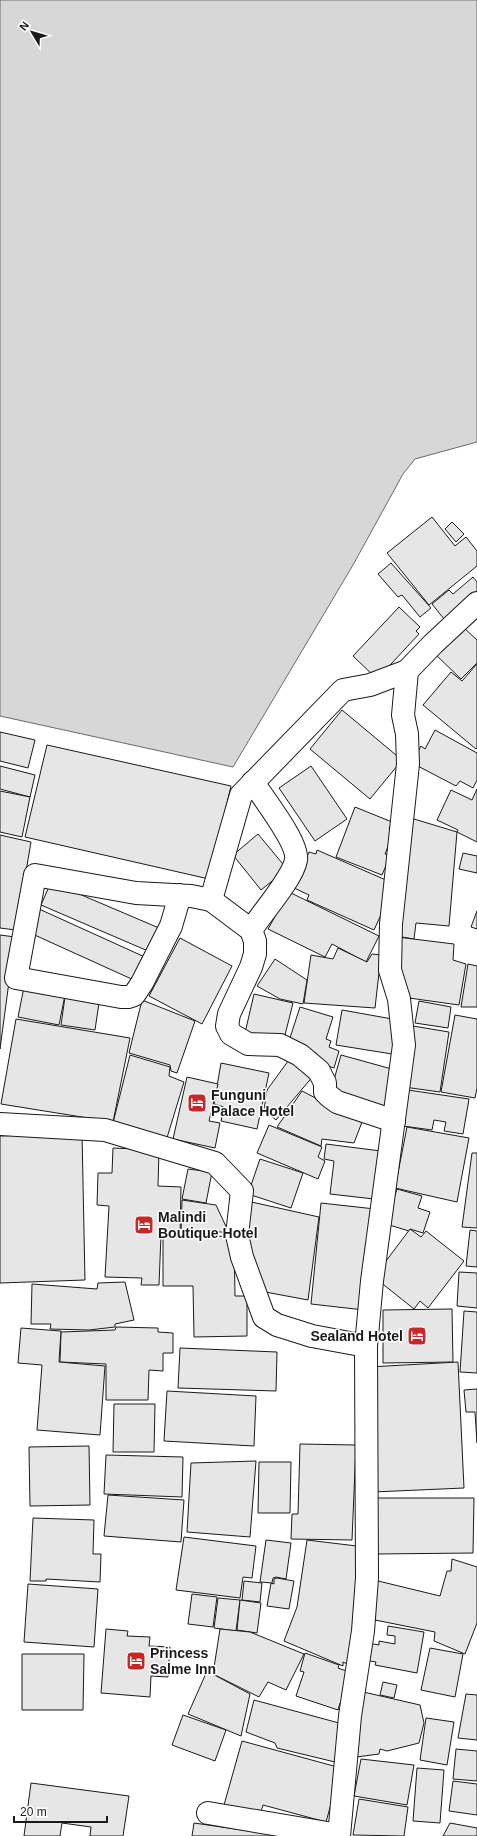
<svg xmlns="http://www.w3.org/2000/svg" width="477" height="1836" font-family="Arial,sans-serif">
<rect width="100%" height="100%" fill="#fff"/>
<polygon fill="#d7d7d7" stroke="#6a6a6a" points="0,0 477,0 477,442 415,459 403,474 353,565 233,767 0,716"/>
<g fill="#e6e6e6" stroke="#1a1a1a">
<polygon points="432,517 455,546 466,537 477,551 477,566 429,605 387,553"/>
<polygon points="452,522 464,534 456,542 445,529"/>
<polygon points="391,563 431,608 420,617 402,595 398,597 378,574"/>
<polygon points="473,577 477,582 477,592 444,619 432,604 449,590 453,594"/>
<polygon points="399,607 420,627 416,631 419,634 377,679 353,656"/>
<polygon points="461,625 477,640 477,663 461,679 435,654"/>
<polygon points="477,664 477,748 476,749 423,705 451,672 462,681"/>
<polygon points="342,710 402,760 370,799 310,749"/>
<polygon points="435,730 477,753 477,780 473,788 460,781 456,786 412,763 421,746 425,749"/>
<polygon points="0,732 35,740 28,768 0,761"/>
<polygon points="47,745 231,786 209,879 25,837"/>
<polygon points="0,766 35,775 30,797 0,789"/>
<polygon points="311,766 347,819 315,841 279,788"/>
<polygon points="477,789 477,842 457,832 458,830 437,820 451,790 472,800"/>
<polygon points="0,791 30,797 22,837 0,832"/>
<polygon points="355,807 392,822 389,829 394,831 385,854 390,856 382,875 336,857"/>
<polygon points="404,816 457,832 449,926 416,923 414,939 396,936"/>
<polygon points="258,834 287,869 261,890 233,855"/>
<polygon points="0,835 31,842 16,930 0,928"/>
<polygon points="317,850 395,884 374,930 307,900 309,895 294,888 309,852 316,854"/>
<polygon points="463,853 477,856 477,873 459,869"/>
<polygon points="51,882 159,928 148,951 41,905"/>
<polygon points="289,892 379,936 366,962 332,944 325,957 268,929"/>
<polygon points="39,909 147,958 136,981 28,932"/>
<polygon points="477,911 477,929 471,927"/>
<polygon points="0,935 15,937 0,1049"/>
<polygon points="397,937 454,944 453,960 466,964 459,1005 409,998 396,972"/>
<polygon points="180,938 232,966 202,1024 149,996"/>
<polygon points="338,948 367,962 372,954 381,955 375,1008 304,1003 311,955 333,959"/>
<polygon points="275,959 307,980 303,1004 280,999 257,986"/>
<polygon points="468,964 477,966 477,1007 461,1007"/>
<polygon points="25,982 66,990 59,1025 18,1017"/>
<polygon points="66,990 100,996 95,1030 61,1025"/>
<polygon points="254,994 293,1003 284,1039 245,1033"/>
<polygon points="142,1000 195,1021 177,1073 171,1071 170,1065 129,1053"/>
<polygon points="419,1001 451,1007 448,1028 415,1023"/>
<polygon points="300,1007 333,1017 326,1039 331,1041 329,1047 339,1051 334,1068 314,1061 316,1053 288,1044"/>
<polygon points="342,1010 398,1020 392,1054 336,1045"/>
<polygon points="455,1015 477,1019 477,1088 475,1098 441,1092"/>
<polygon points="16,1019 130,1038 113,1122 1,1104"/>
<polygon points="413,1026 449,1032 440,1092 404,1087"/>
<polygon points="130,1055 170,1067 169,1076 184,1082 166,1141 113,1123"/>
<polygon points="341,1055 399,1071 388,1110 330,1094"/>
<polygon points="291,1057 314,1075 276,1120 264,1110 267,1090"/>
<polygon points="221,1063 269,1073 257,1129 221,1121 224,1107 214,1104"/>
<polygon points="187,1077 218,1084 209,1121 220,1123 215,1148 173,1139"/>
<polygon points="408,1090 469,1099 463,1134 444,1131 446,1122 434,1120 432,1130 403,1126"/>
<polygon points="302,1091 362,1122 354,1143 322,1139 321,1146 277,1127"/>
<polygon points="269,1125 322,1147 318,1157 325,1161 318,1179 257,1153"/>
<polygon points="407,1127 469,1138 457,1202 395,1188"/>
<polygon points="82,1133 85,1280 0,1283 0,1136"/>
<polygon points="326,1144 381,1151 374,1199 330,1194 334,1161 324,1159"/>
<polygon points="113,1148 159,1150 158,1186 181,1187 180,1236 161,1235 159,1285 141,1285 142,1278 105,1277 109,1206 97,1205 98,1173 112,1173"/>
<polygon points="472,1153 477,1153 477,1228 462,1227"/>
<polygon points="260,1159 303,1173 291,1208 248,1194"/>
<polygon points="188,1169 212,1172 206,1203 182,1199"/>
<polygon points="397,1189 422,1196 418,1208 430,1212 423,1233 410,1229 409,1231 386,1224"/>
<polygon points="182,1200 216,1205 229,1233 212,1231 212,1234 181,1234"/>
<polygon points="247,1201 319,1217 308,1300 260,1291 241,1240"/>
<polygon points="321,1203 375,1209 364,1310 311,1304"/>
<polygon points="410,1229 421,1237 426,1231 464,1261 428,1308 420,1301 414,1309 374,1277"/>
<polygon points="470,1230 477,1231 477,1267 466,1266"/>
<polygon points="234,1236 235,1296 247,1296 247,1336 194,1337 193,1286 163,1286 163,1237"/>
<polygon points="459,1272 477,1273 477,1308 457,1306"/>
<polygon points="125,1282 134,1320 115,1324 115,1327 89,1330 50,1329 51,1324 31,1324 32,1284 97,1289 98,1283"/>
<polygon points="452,1309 453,1362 383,1363 383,1310"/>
<polygon points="464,1311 477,1312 477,1373 460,1372"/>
<polygon points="116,1327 158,1328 158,1332 173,1333 173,1353 163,1353 163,1371 149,1370 148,1400 106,1400 106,1364 60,1362 61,1332 115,1330"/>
<polygon points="21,1328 61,1331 59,1362 105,1366 100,1435 37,1430 42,1365 18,1363"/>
<polygon points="180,1348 277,1352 276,1391 178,1388"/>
<polygon points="458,1362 464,1488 373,1492 369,1367"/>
<polygon points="477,1389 477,1443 475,1412 466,1412 464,1390"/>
<polygon points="167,1391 256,1396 254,1446 164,1441"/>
<polygon points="114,1404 155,1404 154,1452 113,1452"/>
<polygon points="300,1444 356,1445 352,1540 291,1539 292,1514 298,1514"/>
<polygon points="89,1446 90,1505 30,1506 29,1447"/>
<polygon points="106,1455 183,1457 182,1497 104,1494"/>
<polygon points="256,1461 250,1537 187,1532 191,1463"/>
<polygon points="259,1462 291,1462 290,1513 258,1513"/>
<polygon points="108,1495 184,1500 181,1542 104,1536"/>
<polygon points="376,1498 474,1498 473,1553 376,1554"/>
<polygon points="33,1518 94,1520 93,1554 101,1554 100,1582 46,1579 46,1581 30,1581"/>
<polygon points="184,1537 256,1546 252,1578 243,1577 240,1598 176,1590"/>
<polygon points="266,1540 291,1543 286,1579 276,1577 273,1578 272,1583 260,1582"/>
<polygon points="307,1540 365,1547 349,1665 343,1662 343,1666 284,1641 297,1607"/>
<polygon points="452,1559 477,1567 477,1623 465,1654 434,1641 435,1632 370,1619 374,1580 440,1596 447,1571 451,1571"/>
<polygon points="277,1578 294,1581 289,1609 267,1606 271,1583 274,1584 274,1579"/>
<polygon points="244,1581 262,1583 260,1602 242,1600"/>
<polygon points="28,1584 98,1589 94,1647 24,1642"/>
<polygon points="192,1594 217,1597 213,1627 188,1624"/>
<polygon points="218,1598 240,1600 236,1631 214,1628"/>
<polygon points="240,1600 261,1603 257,1633 237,1630"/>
<polygon points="388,1626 424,1632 417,1673 375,1665 376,1662 364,1660 368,1643 379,1645 379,1641 395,1644 395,1636 387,1635"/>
<polygon points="106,1629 128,1631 127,1636 150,1637 149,1646 170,1647 168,1677 151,1676 150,1697 101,1693"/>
<polygon points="220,1629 250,1632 304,1654 286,1690 268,1682 259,1697 213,1674"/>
<polygon points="430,1648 463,1654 455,1697 421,1690"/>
<polygon points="305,1653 339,1665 338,1668 349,1672 342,1693 350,1696 346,1705 340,1703 338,1710 296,1696 304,1672 300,1671"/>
<polygon points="22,1654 84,1654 83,1710 22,1710"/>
<polygon points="207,1671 250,1694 241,1736 188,1714"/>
<polygon points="383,1682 397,1685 394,1698 380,1695"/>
<polygon points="359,1691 420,1705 424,1723 419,1743 387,1751 380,1749 379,1754 349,1758"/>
<polygon points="466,1694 477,1695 477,1740 458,1738"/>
<polygon points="254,1700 339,1723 335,1762 277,1748 275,1743 246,1732"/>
<polygon points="183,1715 226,1730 215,1761 172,1745"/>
<polygon points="426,1718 454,1722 447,1765 420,1760"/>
<polygon points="242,1741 341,1768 326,1822 263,1805 260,1815 224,1805"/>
<polygon points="456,1749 477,1751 477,1781 453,1779"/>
<polygon points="361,1759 414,1765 407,1805 354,1796"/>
<polygon points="417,1768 444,1770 440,1823 413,1821"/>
<polygon points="453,1781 477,1784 477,1815 449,1811"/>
<polygon points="31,1783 129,1796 123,1836 90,1836 91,1827 62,1823 60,1836 24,1836"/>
<polygon points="359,1799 408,1807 404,1836 353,1835"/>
<polygon points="194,1823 284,1836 192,1836"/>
<polygon points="450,1823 477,1828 477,1836 443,1836"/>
</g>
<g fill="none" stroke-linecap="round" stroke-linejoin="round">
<defs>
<g id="minor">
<polyline points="180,895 171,926 142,983 134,995 128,997 121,997 16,978 35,875 136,893 191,896 211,900 241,795 343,690 370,685 407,671"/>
<polyline points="211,900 251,930 255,941 255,954 251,967 229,1014 227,1026 231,1034 248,1044 280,1045 300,1055 319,1071 325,1083 325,1092 329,1096 337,1102 394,1121"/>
<path d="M251 930C262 913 293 878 296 860 299 843 263 798 253 782"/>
<polyline points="0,1124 105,1130 215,1163 242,1191 237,1235 242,1257 264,1317 277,1325 312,1336 366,1346"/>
<polyline points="208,1813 339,1835"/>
<polyline points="339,1836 350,1716 363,1631 367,1578 366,1346 372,1281 404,1045 399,999 390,970 391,924 408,764 407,734 403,715 407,671 433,644 477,603"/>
</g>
</defs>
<use href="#minor" stroke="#1a1a1a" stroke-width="24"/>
<use href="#minor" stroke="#fff" stroke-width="22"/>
</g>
<defs>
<symbol id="hotel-square" viewBox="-11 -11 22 22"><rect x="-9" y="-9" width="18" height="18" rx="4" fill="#c62828" stroke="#fff"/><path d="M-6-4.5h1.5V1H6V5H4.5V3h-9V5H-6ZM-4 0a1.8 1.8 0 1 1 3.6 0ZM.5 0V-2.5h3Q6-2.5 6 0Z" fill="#fff"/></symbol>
</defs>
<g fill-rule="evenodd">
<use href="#hotel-square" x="186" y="1092" width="22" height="22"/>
<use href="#hotel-square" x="133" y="1214" width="22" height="22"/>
<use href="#hotel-square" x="406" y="1325" width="22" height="22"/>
<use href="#hotel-square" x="125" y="1650" width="22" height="22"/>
</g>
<g text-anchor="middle" stroke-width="3" stroke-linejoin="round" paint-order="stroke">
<g font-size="14" font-weight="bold" fill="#1a1a1a" stroke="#fff" text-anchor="start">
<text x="211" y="1100">Funguni<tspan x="211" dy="16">Palace Hotel</tspan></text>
<text x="158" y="1222">Malindi<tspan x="158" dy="16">Boutique Hotel</tspan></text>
<text x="403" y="1341" text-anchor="end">Sealand Hotel</text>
<text x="150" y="1658">Princess<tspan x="150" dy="16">Salme Inn</tspan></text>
</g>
</g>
<g transform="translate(32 32) rotate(308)" stroke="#ffffff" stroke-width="3" paint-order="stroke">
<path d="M0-3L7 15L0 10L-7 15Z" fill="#1a1a1a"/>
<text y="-6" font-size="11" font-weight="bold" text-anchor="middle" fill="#1a1a1a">N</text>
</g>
<path d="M14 1816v6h93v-6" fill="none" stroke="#1a1a1a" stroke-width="2"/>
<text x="20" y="1816" font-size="12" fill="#1a1a1a" stroke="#ffffff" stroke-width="3" paint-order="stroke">20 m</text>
</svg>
